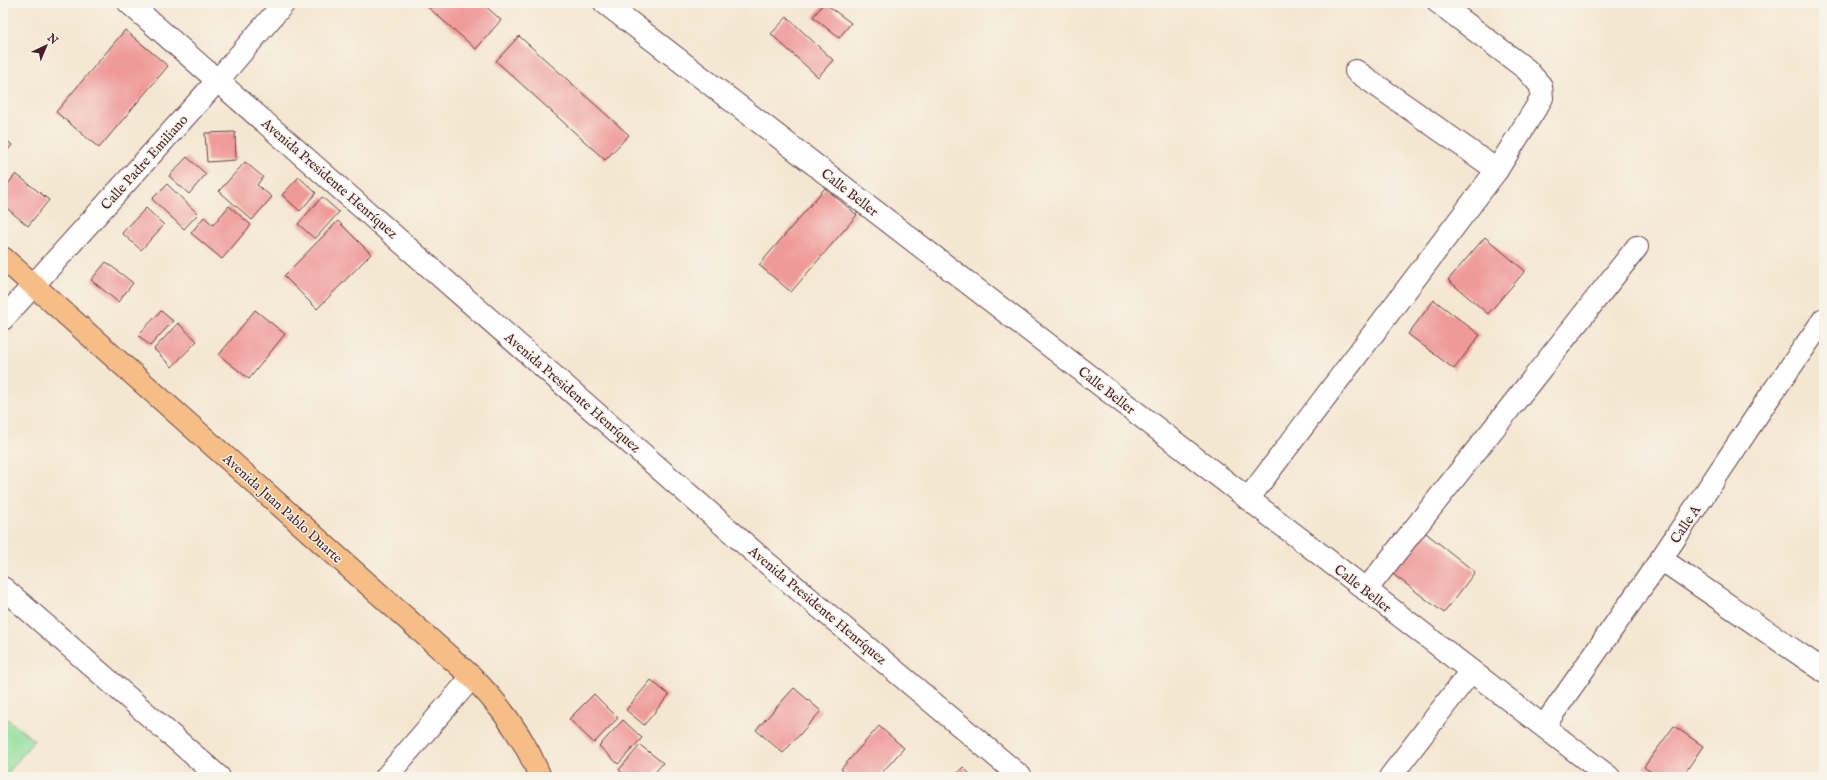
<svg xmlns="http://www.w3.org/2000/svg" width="1827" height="780" font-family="'IM FELL English',serif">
<rect width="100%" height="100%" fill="#f7f3e8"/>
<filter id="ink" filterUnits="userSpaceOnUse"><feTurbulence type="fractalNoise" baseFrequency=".025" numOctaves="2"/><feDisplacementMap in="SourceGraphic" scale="8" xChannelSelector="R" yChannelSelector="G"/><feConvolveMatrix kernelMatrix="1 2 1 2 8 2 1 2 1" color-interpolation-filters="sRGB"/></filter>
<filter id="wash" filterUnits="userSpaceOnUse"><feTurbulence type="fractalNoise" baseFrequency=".012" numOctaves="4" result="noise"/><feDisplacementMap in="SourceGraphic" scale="16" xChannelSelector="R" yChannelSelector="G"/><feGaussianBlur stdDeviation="0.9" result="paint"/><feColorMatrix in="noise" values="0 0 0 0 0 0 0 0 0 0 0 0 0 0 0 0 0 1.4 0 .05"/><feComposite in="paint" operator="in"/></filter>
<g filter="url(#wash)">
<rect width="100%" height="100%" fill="#f4e7d1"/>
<polygon fill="#92df9c" stroke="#6e7f64" points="3,716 34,740 5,777 3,777"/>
<g id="blocks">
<g fill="#ef9a99">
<polygon points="423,3 482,3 501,20 476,49"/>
<polygon points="824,3 851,23 839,38 813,17"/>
<polygon points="787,17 833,60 818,77 771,34"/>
<polygon points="125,30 168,66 99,148 56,112"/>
<polygon points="519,36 629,135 605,160 496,61"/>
<polygon points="235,132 236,160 207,162 205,133"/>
<polygon points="3,137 12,145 3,156"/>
<polygon points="187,157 206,174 189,194 169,176"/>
<polygon points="245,162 263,177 257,185 272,197 252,220 219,191"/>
<polygon points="16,174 49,200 28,226 3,205 3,190"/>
<polygon points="299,177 316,193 300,211 282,195"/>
<polygon points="167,184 198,214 184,229 152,199"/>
<polygon points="825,188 857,215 791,292 759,265"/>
<polygon points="322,197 339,212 315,239 298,224"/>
<polygon points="229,206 251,225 222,259 191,233 204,217 213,225"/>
<polygon points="146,208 164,225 141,250 122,233"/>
<polygon points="338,221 371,254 317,309 284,276"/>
<polygon points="1485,237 1525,271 1488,314 1448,280"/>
<polygon points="106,262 133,283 118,302 91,280"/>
<polygon points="1434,300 1480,335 1454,369 1408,334"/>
<polygon points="255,310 285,334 249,379 219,355"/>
<polygon points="161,311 173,321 150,346 138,335"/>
<polygon points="178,323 197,341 172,367 154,349"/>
<polygon points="1422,530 1475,572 1444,613 1389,571"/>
<polygon points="651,680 669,695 644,725 626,710"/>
<polygon points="794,688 821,711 783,753 756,730"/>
<polygon points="594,694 618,718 594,743 569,719"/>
<polygon points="623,720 642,738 618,764 599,746"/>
<polygon points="879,726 904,748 878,777 850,777 841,769"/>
<polygon points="1674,726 1703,746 1682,777 1658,777 1644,767"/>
<polygon points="640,745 663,763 651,777 627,777 619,770"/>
<polygon points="963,767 973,777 954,777"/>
</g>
</g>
</g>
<g filter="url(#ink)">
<use href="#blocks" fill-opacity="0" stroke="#643d44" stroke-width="1"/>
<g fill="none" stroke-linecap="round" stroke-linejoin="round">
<defs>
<g id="minor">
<polyline points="129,3 761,558 1021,777"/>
<polyline points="605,3 1609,777"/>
<polyline points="1356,71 1497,170"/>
<polyline points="3,319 218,80 284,3"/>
<polyline points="1248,499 1497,170 1542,98 1541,86 1526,69 1439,3"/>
<polyline points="1661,559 1824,671"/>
<polyline points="3,588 219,777"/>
<polyline points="1366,590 1637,247"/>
<polyline points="1544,726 1661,559 1768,399 1824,319"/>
<polyline points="386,777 472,677"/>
<polyline points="1390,777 1471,671"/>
</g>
<path id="major" d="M3 258 472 677C501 706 525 739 540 777"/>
</defs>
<use href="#minor" stroke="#643d44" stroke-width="24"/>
<use href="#major" stroke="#643d44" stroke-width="24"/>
<use href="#minor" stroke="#fff" stroke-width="22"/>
<use href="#major" stroke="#f6be87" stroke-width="22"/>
</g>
</g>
<g text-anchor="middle" stroke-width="3" stroke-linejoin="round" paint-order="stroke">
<g font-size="14" fill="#4a1f2b" stroke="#f7f3e8">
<text transform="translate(144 162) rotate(-48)" y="5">Calle Padre Emiliano</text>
<text transform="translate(330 178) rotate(41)" y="5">Avenida Presidente Henríquez</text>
<text transform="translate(850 192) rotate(38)" y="5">Calle Beller</text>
<text transform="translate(1107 390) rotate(38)" y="5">Calle Beller</text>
<text transform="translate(573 392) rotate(41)" y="5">Avenida Presidente Henríquez</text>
<text transform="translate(283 508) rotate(42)" y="5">Avenida Juan Pablo Duarte</text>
<text transform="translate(1685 524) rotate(-56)" y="5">Calle A</text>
<text transform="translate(1363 588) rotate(38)" y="5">Calle Beller</text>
<text transform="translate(818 605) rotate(40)" y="5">Avenida Presidente Henríquez</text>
</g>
</g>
<rect width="1827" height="780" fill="none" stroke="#f7f3e8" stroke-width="16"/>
<g transform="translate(46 46) rotate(44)" stroke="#f7f3e8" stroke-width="3" paint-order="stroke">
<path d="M0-3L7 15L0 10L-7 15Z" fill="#4a1f2b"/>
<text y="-6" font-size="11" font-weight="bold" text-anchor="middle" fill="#4a1f2b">N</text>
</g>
</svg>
